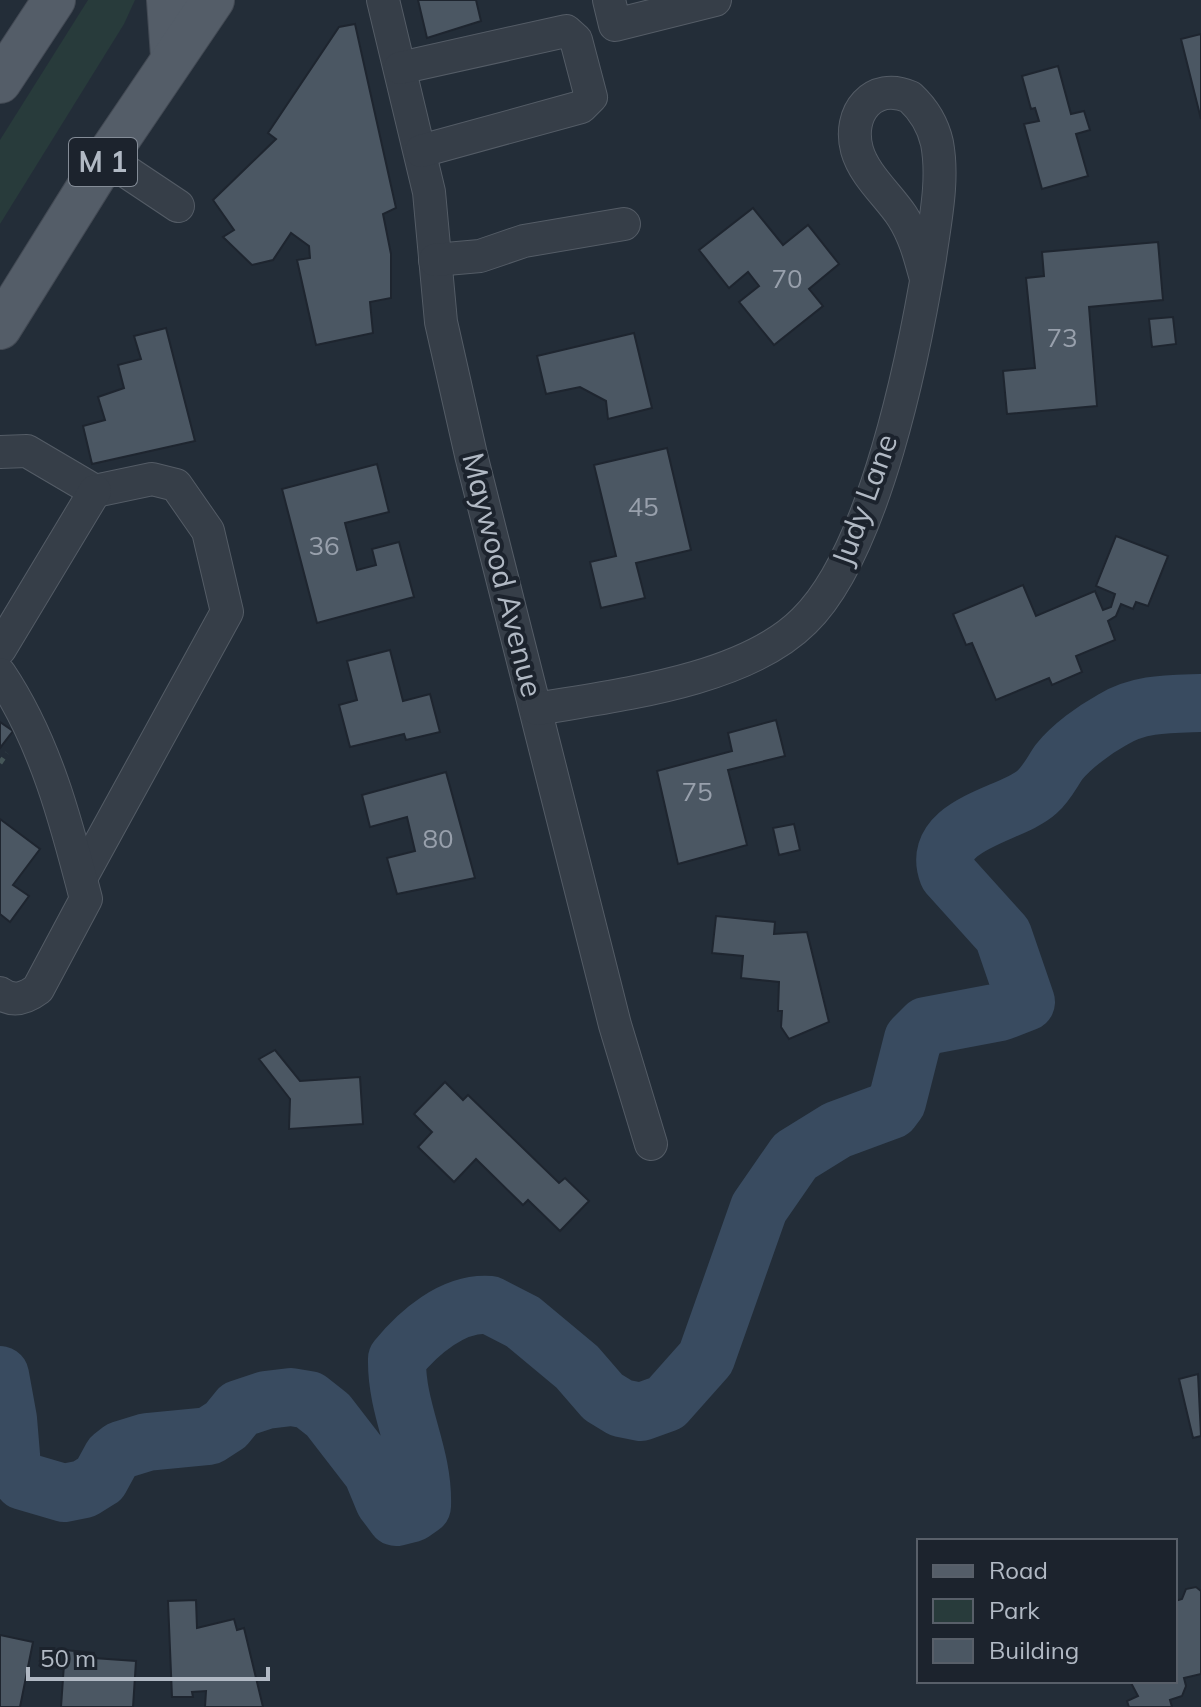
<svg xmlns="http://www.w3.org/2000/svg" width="1201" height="1707" font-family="Mulish,sans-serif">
<rect width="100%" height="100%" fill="#232d38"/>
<polygon fill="#283b3b" points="88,0 135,0 124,24 0,224 0,140"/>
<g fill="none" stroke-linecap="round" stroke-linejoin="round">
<path stroke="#394b60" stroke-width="58" d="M0 1375 8 1419 12 1467 23 1481 64 1493 84 1489 100 1479 112 1457 121 1450 147 1442 209 1436 226 1425 239 1409 266 1400 291 1397 309 1400 328 1415 372 1472 384 1501 396 1517 412 1513 422 1506C424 1454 396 1411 397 1359 418 1333 453 1302 490 1305L523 1322 577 1367 603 1397 621 1408 641 1412 666 1403 706 1358 759 1208 795 1156 837 1130 891 1110 897 1102 913 1039 926 1026 1000 1012 1026 1002 1003 935 948 874C929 824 1012 815 1037 792 1047 783 1052 772 1059 762 1072 746 1094 730 1112 720 1139 703 1170 704 1201 703"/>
</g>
<g fill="#4b5763" stroke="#1e252f" stroke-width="2">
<polygon points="418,0 476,0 481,21 427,38"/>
<polygon points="355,24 396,208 383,214 391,254 391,298 370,302 373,333 316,345 297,260 310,258 309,246 291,233 273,260 252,265 223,237 234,230 213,200 276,139 268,133 339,27"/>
<polygon points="1201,34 1201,119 1181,39"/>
<polygon points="1058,66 1071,114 1084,111 1090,130 1076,134 1088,176 1042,189 1024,124 1039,121 1035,108 1031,109 1022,76"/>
<polygon points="753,208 783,245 808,225 839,264 809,289 823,306 774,345 739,302 759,286 748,272 729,288 699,250"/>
<polygon points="1158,242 1163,300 1089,307 1097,406 1007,414 1003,371 1035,368 1026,278 1044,276 1042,252"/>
<polygon points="1173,317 1176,344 1152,347 1149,319"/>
<polygon points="166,328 195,441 92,464 83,426 105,420 98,397 124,388 118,365 141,359 134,336"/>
<polygon points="634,333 652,408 608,419 606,401 580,387 546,394 537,356"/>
<polygon points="667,448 691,550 636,563 645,598 601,608 590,562 616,556 594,465"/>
<polygon points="377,464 389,512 345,523 357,570 376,565 372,549 399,542 414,597 317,623 282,489"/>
<polygon points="1116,536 1168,556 1148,606 1136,602 1133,609 1121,604 1116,616 1108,621 1115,640 1076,656 1082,672 1052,685 1049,678 996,700 972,643 966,645 953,614 1023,585 1036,616 1095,591 1103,610 1111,607 1115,594 1096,586"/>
<polygon points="390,650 403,701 430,694 440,732 406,740 404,734 350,747 339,705 357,700 347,661"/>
<polygon points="776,720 785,756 728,770 747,845 678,864 657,771 732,751 728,733"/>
<polygon points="0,722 13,731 0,748"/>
<polygon points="446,772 475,878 397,894 387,858 415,851 407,817 370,827 362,795"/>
<polygon points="0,819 40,849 13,885 29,896 10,922 0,914"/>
<polygon points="794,824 800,850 779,855 773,828"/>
<polygon points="716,916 775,922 774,934 807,932 829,1022 789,1039 781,1027 782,1011 778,1011 779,982 741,978 743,956 712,953"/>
<polygon points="275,1050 300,1081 360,1077 363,1124 289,1129 290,1099 259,1059"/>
<polygon points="445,1082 463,1100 468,1095 559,1183 565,1178 589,1201 560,1231 528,1200 523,1205 476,1159 454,1182 418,1147 432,1132 414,1114"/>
<polygon points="1198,1374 1201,1436 1193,1438 1179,1379"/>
<polygon points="1196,1587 1201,1591 1201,1674 1184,1678 1186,1686 1182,1696 1170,1700 1172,1707 1129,1707 1127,1701 1138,1696 1130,1681 1175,1681 1175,1601 1182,1599 1186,1589"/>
<polygon points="196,1600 197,1628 234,1619 237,1630 244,1628 263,1707 205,1707 206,1691 192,1692 193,1697 172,1697 168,1601"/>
<polygon points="0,1635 33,1642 20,1707 0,1707"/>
<polygon points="65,1650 94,1653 94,1658 136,1661 133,1707 61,1707"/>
</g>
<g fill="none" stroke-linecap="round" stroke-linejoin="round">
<defs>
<g id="minor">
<polyline points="383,0 429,192 441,322 471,455 615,1025 651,1144"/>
<polyline points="609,0 615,25 715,0"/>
<polyline points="400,68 566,31 576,40 591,97 581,107 421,151"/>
<polyline points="106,158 178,206"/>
<polyline points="435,260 480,256 524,241 624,224"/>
<polyline points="0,452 27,451 95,491 152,479 176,485 208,531 227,612 81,878"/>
<polyline points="0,649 95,491"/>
<path d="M0 674C45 741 66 821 86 899L38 989C26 998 14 1003 0 993"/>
<path d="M537 709C618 695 744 681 804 621 875 552 914 355 930 258 935 221 944 180 937 143 933 125 924 110 910 97 873 81 847 113 857 150 864 175 888 195 902 216 915 236 920 257 926 279"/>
</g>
<g id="major">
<polyline points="168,0 172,56"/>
<polyline points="0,82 54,0"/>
<polyline points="0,328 106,158 213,0"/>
</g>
</defs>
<use href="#minor" stroke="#545c66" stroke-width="34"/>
<use href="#major" stroke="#434a54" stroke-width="44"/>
<polyline stroke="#455658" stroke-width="5" stroke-dasharray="6 6" stroke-linecap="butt" points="0,763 7,753"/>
<use href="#minor" stroke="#363e48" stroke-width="32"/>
<use href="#major" stroke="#545d68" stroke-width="42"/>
</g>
<g text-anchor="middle" stroke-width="8" stroke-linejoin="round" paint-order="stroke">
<g font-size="26" fill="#98a0ac">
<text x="787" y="288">70</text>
<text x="1062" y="347">73</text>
<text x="643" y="516">45</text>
<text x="324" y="555">36</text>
<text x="697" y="801">75</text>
<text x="438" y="848">80</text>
</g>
<rect fill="#1c232d" stroke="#848c97" stroke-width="2" x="69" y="138" width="68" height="48" rx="6"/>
<g font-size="28" font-weight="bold" fill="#b1b9c4">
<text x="103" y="172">M 1</text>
</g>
<g font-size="30" fill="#b1b9c4" stroke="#1c232d">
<text transform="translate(865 500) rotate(-70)" y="10">Judy Lane</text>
<text transform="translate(502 575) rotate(76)" y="10">Maywood Avenue</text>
</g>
</g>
<rect x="917" y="1539" width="260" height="144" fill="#1c232d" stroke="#585f69" stroke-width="2"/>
<rect x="933" y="1565" width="40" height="12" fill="#545d68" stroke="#585f69" stroke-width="2"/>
<text x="989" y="1579" font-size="24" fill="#b1b9c4">Road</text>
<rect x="933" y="1599" width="40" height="24" fill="#283b3b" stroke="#585f69" stroke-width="2"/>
<text x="989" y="1619" font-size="24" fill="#b1b9c4">Park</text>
<rect x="933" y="1639" width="40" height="24" fill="#4b5763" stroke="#585f69" stroke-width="2"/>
<text x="989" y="1659" font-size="24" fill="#b1b9c4">Building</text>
<path d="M28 1667v12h240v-12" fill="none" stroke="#b1b9c4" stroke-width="4"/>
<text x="40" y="1667" font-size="24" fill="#b1b9c4" stroke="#1c232d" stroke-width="6" paint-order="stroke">50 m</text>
</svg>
